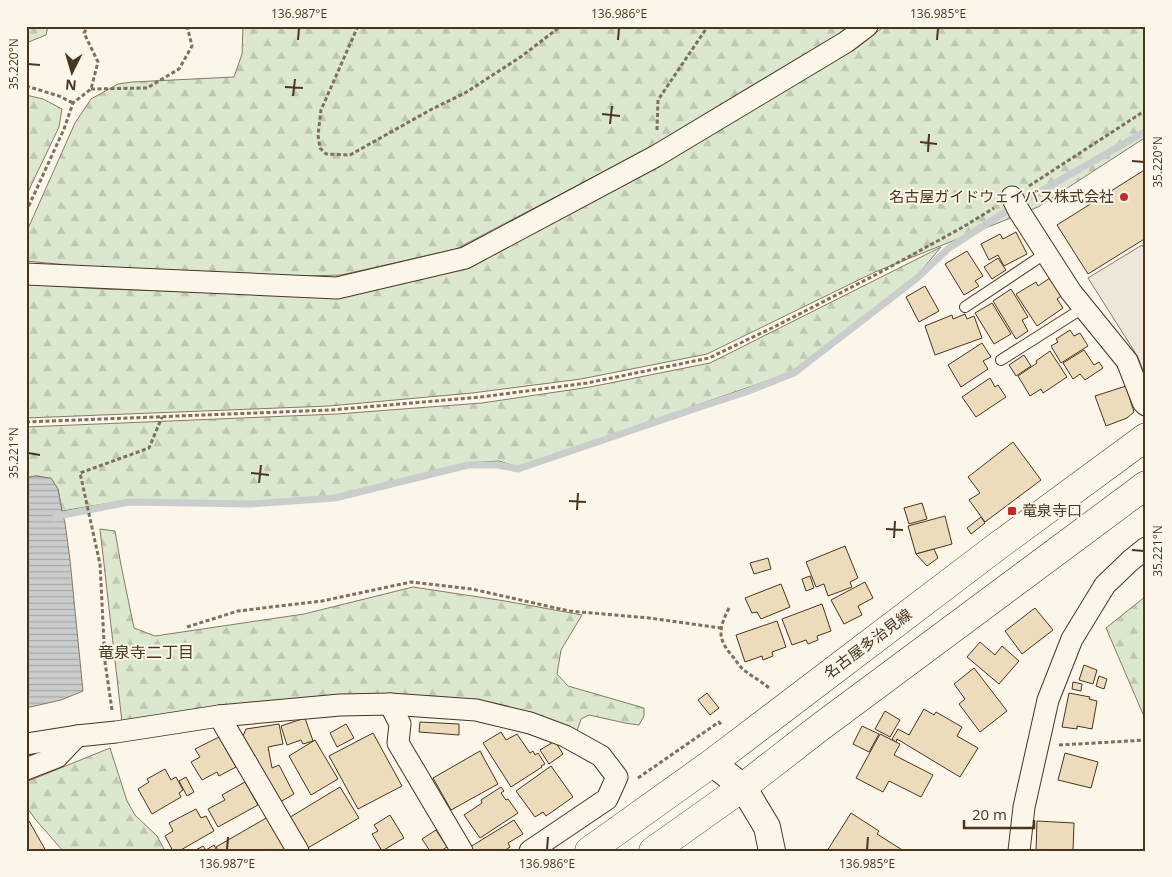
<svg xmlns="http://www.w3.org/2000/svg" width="1172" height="877" font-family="'Open Sans','Noto Sans JP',sans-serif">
<defs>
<pattern id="forest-firs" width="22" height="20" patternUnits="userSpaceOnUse" patternTransform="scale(1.25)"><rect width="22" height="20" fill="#dce7d0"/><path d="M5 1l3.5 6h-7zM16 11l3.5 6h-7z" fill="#bec7b2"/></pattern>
<pattern id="water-rules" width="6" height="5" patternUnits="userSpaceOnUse" patternTransform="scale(1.25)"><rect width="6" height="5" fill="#c9cecd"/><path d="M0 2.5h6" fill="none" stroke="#a5a8a6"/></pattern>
</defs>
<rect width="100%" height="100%" fill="#fbf6e9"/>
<g fill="url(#forest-firs)" stroke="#887966">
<polygon points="26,26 48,26 46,35 26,43"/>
<polygon points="243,26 855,26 657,144 456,249 341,275 276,277 121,270 26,261 26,233 75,123 91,99 118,84 132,82 234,77 242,54"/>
<polygon points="885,26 1146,26 1146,137 1038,207 875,272 707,354 581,379 472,393 329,406 26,418 26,284 102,289 344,296 463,269 852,50"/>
<polygon points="26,95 43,99 62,109 59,127 26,196"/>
<path d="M941 247 910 284 790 373 518 467 499 461 466 463 332 497 251 502 128 500 62 511 58 489C45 478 44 473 26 478V427L337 414 482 403 590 387 710 363Z"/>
<polygon points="100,529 115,531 121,565 134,628 155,636 304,614 413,587 505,601 582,615 561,650 557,674 568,686 644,708 644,716 639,725 625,723 589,715 581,719 577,731 520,710 463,700 122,722"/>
<polygon points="1146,596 1146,721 1106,628"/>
<polygon points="110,748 127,801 135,815 157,836 165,851 63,851 35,819 26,806 26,782"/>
</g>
<polygon fill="#ede7d9" stroke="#887966" points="1142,245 1146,252 1146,379 1138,357 1088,278"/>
<polygon fill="url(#water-rules)" stroke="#887966" points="35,476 51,478 58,489 62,511 65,523 70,560 83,691 61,700 26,708 26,478"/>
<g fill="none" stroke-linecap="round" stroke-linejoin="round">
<g stroke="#c9cecd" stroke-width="7">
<polyline points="1022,202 1146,131"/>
<polyline points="55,518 63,515 129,502 250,504 335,498 468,465 498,465 518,469 697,408 746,392 794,373 916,279 949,248 1010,209"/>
</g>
</g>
<g fill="#ecdcbc" stroke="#4a3520">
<polygon points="1146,169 1146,238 1088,274 1057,225"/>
<polygon points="1016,232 1027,254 1004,266 998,255 989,260 981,244 1000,234 1003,239"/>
<polygon points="967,251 983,276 975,281 979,286 964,295 945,264"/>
<polygon points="998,258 1006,270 992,279 984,267"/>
<polygon points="1050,278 1061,296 1057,299 1063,308 1037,326 1016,294 1036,282 1038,286"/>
<polygon points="925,286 939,311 919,322 906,297"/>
<polygon points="1011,289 1028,317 1022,320 1028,331 1016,339 993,301"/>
<polygon points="992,303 1011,334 994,344 975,313"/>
<polygon points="965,314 967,319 974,316 982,338 935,355 925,326 952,315 953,319"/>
<polygon points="1070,330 1074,336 1080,333 1088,346 1061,363 1051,346 1058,342 1056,339"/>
<polygon points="982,343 991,357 983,361 988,369 961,387 948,365"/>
<polygon points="1084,350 1094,365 1099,362 1103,368 1085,380 1080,374 1073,379 1063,363"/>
<polygon points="1050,351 1067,377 1043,393 1041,389 1030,396 1018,376 1037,363 1036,361"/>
<polygon points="1024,355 1031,366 1016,376 1009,365"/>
<polygon points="990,378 995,387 998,385 1006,397 976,417 962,397"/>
<polygon points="1126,386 1134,412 1127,418 1106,426 1095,396"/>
<polygon points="1013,442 1041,480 985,522 969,500 980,493 968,477"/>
<polygon points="922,503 927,519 909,524 904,508"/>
<polygon points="945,516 952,544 916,554 908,526"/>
<polygon points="981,517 985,523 971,534 967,528"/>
<polygon points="845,546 858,578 850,582 852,587 828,596 824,584 816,587 806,562"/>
<polygon points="934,549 938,558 927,566 916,554"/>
<polygon points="768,558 771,569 754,574 750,563"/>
<polygon points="810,576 814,588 806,591 802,579"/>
<polygon points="865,582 873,598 858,606 862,615 844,624 831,600"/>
<polygon points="781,584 790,607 761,619 757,612 752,613 745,598"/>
<polygon points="822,604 831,631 817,636 818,640 808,644 806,640 792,645 782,619"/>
<polygon points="1035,608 1053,630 1022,654 1005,631"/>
<polygon points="777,621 786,647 772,652 773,656 763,660 762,656 745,662 736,635"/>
<polygon points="980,642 995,655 1002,646 1019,661 999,684 967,657"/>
<polygon points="1084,665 1097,670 1093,684 1079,680"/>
<polygon points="974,668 1007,711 980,732 959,704 965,699 954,684"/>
<polygon points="1099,676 1107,679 1104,689 1096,686"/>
<polygon points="1073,682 1082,684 1081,691 1072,689"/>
<polygon points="707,693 719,708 710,715 698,700"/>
<polygon points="1069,693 1090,697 1089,699 1097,701 1092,729 1077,726 1077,729 1062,727"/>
<polygon points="924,709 934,715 936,712 962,727 957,736 978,748 960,777 897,739 896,742 892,739 898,729 909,735"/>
<polygon points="885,711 900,720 890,737 875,729"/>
<polygon points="305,718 313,741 303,744 301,740 287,745 281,726"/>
<polygon points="420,722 459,724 459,735 419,732"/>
<polygon points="279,724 283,744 268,747 272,768 279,765 294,794 280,802 243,736 246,729"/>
<polygon points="346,724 354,738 337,747 330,733"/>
<polygon points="862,726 879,734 869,752 853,744"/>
<polygon points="501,732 506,740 517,734 530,753 533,751 535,755 538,753 545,764 541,766 542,767 511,787 483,743"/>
<polygon points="373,733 402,786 358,809 329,756"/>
<polygon points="880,734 900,744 894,755 933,775 921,797 889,781 883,792 856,778"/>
<polygon points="219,737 236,767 219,776 217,772 202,780 191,762 200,757 195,749"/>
<polygon points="315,740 338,779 311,795 289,756"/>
<polygon points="555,741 563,754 549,764 540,750"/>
<polygon points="480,751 498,784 451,810 433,778"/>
<polygon points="1065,753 1098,762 1091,788 1058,780"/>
<polygon points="551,766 573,797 546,816 543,812 535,817 516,791"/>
<polygon points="165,769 171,780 176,777 183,790 179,793 181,797 152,814 138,789 149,782 147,779"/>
<polygon points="186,777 194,792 187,796 179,781"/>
<polygon points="245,782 258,805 218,827 208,809 225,800 222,795"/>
<polygon points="340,787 359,818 306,849 287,819"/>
<polygon points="501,787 504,791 501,793 506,800 508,799 518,813 480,838 464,815 482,803 481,800"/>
<polygon points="196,809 201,818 206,816 214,831 179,851 173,851 165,836 173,831 169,823"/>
<polygon points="851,813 879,831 877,834 904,851 827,851"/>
<polygon points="390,815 404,838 382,851 372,834 378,831 374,825"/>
<polygon points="268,817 287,851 219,851 216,847"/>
<polygon points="514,820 523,834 508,843 510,847 504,851 473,851 470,847"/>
<polygon points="29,821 46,851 26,851 26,823"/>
<polygon points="1037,821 1074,823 1073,851 1036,851"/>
<polygon points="436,830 447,847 441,851 430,851 422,839"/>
<polygon points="214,845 217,851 194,851 203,846 206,850"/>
</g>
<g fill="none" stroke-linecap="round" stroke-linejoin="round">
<defs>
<g id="service">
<polyline points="965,307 1046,253"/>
<polyline points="1001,360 1083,308"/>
</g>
<g id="minor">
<polyline points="1012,197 1019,211 1071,292 1127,361 1143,402 1146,405"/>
<polyline points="26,274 337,288 465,258 656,156 846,42 867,26"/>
<polyline points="390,704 400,724 398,743 462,851"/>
<polyline points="219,716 298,851"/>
<polyline points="26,744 77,736 116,732 219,716 340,705 390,704 476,710 530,723 565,736 601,756 617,777 607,799 530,851"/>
<polyline points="26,769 57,757 77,736"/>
<polyline points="1019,851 1024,807 1048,700 1072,639 1105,585 1130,561 1146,548"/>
</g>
<polyline id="tertiary" points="712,763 743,787 767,827 772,851"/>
<g id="primary">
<polyline points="589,851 712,763 995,548 1146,437"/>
<polyline points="653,851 743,787 819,728 1146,485"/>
</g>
</defs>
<use href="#service" stroke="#4a3520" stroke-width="12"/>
<use href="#minor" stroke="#4a3520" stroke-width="23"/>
<use href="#tertiary" stroke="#4a3520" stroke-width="28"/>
<use href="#primary" stroke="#4a3520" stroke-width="29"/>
<g stroke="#7f6f5c" stroke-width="3" stroke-dasharray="4 2.5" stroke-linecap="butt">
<polyline points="358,26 321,110 318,135 320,148 326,154 350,155 432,109 465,93 522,56 561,26"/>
<polyline points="26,86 59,96 73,103"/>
<polyline points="91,89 147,88 179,69 192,46 187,26"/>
<polyline points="657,130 658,100 708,26"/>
<polyline points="1029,186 1146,110"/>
<polyline points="26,212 64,129 73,103 91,89 98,62 84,33 88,26"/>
<polyline points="26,422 331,410 481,397 587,383 709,358 776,326 879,273 963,227 994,208"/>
<path d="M729 608C718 630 717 639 734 658 737 662 740 667 744 670 752 677 762 681 770 689"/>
<polyline points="187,627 238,611 322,601 411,582 472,589 569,611 649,618 721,628"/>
<polyline points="112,710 105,662 100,564 80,473 149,448 162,417"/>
<polyline points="1059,745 1146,740"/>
<polyline points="638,778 719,722 722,726"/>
</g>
<use href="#service" stroke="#fbf6e9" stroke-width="10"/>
<use href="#minor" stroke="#fbf6e9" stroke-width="21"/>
<use href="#tertiary" stroke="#fbf6e9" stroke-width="26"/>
<use href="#primary" stroke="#fbf6e9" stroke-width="28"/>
</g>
<path fill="none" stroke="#4a3520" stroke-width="2" d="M298 40 299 28M618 40 619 28M937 40 938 28M28 64 40 65M285 87 303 88M293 96 295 79M602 114 620 116M610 124 612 106M920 142 937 144M928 152 929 134M1132 161 1144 162M28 453 40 455M251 473 269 475M259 483 261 465M569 501 586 502M577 510 578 493M886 529 903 530M894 538 895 521M1132 550 1144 551M227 850 228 837M547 850 548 837M867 850 868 837"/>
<g fill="#c62828" stroke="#fbf6e9" stroke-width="2">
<circle cx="1124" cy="197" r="5"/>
<rect x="1007" y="506" width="10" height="10" rx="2.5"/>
</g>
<g text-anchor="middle" stroke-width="4" stroke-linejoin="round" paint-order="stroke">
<g font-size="15" fill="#4a3520" stroke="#fbf6e9" text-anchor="end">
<text x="1114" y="202">名古屋ガイドウェイバス株式会社</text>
<text x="1022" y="516" text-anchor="start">竜泉寺口</text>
</g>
<g font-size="15" fill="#4a3520" stroke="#fbf6e9">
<text transform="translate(868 644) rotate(-37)" y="5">名古屋多治見線</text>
</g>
<g font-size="16" fill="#4a3520" stroke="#fbf6e9">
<text x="146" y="658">竜泉寺二丁目</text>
</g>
</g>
<rect width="1172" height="877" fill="none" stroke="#fbf6e9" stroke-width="55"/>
<g transform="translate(72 72) rotate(185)" stroke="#fbf6e9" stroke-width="4" paint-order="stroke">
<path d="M0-4L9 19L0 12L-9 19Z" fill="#4a3520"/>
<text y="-8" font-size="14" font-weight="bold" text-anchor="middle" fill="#4a3520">N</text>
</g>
<path d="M964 820v8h70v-8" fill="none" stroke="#4a3520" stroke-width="2.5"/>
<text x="972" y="820" font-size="15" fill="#4a3520" stroke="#fbf6e9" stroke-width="4" paint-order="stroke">20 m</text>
<rect x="28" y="28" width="1116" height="822" fill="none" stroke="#4a3520" stroke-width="2"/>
<g font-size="12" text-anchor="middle" fill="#4a3520">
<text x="299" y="18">136.987°E</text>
<text x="619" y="18">136.986°E</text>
<text x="938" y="18">136.985°E</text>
<text transform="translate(14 64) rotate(-90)" y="4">35.220°N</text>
<text transform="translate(1158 162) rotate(-90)" y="4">35.220°N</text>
<text transform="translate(14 453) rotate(-90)" y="4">35.221°N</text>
<text transform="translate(1158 551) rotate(-90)" y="4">35.221°N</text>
<text x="227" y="868">136.987°E</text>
<text x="547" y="868">136.986°E</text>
<text x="867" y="868">136.985°E</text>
</g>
</svg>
